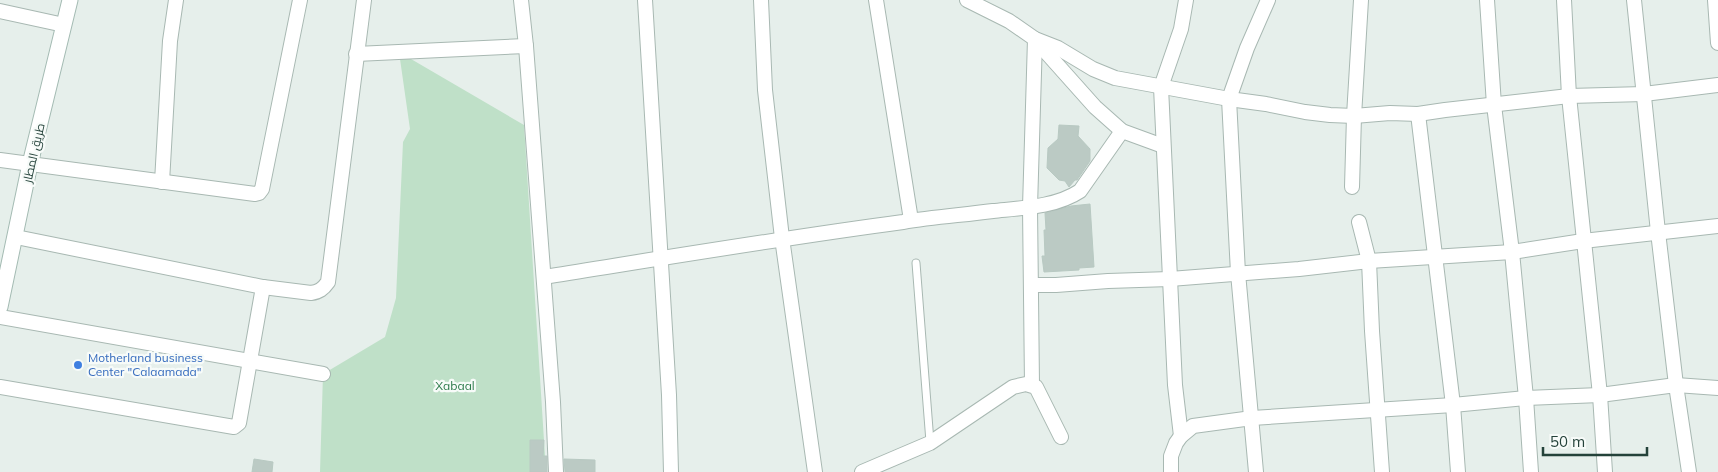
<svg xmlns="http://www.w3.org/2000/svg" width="1718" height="472" font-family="Mulish,Cairo,sans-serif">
<rect width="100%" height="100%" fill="#e6efeb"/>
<polygon fill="#bfe0c8" points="399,52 524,125 546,472 320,472 323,374 385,337 396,298 403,142 410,129"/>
<g fill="#bbcac4" stroke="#b8c9c2">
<polygon points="1059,125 1079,126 1078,136 1090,149 1090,161 1077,180 1075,180 1069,187 1065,181 1059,180 1047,168 1048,148 1058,139"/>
<polygon points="1090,204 1094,267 1079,268 1079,270 1044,272 1042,256 1045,256 1044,230 1046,230 1045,213 1071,206"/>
<polygon points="530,440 544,440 543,456 547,456 547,472 530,472"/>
<polygon points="254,459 273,462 272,472 252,472"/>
<polygon points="564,459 595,460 595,472 565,472"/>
</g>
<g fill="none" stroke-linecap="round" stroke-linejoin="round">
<defs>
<polyline id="lane" points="916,263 930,442"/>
<g id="street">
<polyline points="521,0 526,46 553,402 556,472"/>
<polyline points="645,0 669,395 671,472"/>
<polyline points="761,0 765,90 782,238 815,472"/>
<polyline points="876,0 911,220"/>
<polyline points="967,0 1009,21 1035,39 1058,48 1093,69 1115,78 1229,99 1266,104 1305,112 1330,115 1354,116 1390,113 1418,114 1445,110 1569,96 1644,94 1718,85"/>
<polyline points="1487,0 1494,105 1512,252 1526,398 1531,472"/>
<polyline points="1564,0 1569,96 1600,395 1605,472"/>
<polyline points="1634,0 1658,232 1676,385 1689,472"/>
<polyline points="1715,0 1718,43"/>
<polyline points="0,11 64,25"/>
<polyline points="1037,42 1095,107 1122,131 1163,146"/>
<polyline points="356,54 526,46"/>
<polyline points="1418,114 1453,405 1458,472"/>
<polyline points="0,160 255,194 259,193 262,189 300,0"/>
<polyline points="162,182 170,41 176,0"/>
<polyline points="1352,187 1354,116 1361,0"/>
<polyline points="1359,222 1369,261 1372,331 1382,472"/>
<path d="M16 237 263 287 311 293C319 292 323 289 328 282L364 0"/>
<path d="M544 277C663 258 783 238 903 222 933 217 963 215 993 211 1022 208 1056 207 1080 191L1122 131"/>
<polyline points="1031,285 1056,285 1108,281 1170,279 1299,269 1369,261 1512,252 1583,241 1718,226"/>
<polyline points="0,317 323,374"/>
<polyline points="1032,385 1030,207 1035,39"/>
<polyline points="0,387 234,427 239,423 263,287"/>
<polyline points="1181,436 1175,385 1161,87 1181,29 1186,0"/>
<polyline points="862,472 930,443 1013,387 1026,384 1036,387 1061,437"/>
<polyline points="1171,472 1171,456 1176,443 1181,436 1193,426 1252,418 1453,405 1526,398 1600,395 1676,385 1718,388"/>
<polyline points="1256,472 1238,273 1229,99 1247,48 1268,0"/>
</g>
<polyline id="secondary" points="0,307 30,164 70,0"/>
</defs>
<use href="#lane" stroke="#a8b8b2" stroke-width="9"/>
<use href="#street" stroke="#a8b8b2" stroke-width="16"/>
<use href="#secondary" stroke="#a4bbb3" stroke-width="17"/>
<use href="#lane" stroke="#fff" stroke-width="7"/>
<use href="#street" stroke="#fff" stroke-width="14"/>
<use href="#secondary" stroke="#fff" stroke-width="15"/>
</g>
<circle fill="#3f7fe0" stroke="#f7fbf9" stroke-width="2" cx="78" cy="365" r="5"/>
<g text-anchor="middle" stroke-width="4.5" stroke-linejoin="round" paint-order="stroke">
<g font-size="12" fill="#24423a" stroke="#f7fbf9">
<text transform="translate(34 153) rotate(-77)" y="4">طريق المطار</text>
</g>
<g font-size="12" fill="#366cbe" stroke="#f7fbf9" text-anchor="start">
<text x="88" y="362">Motherland business<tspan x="88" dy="14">Center "Calaamada"</tspan></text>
</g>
<g font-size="12" fill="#2d7a4b" stroke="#f7fbf9">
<text x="455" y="390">Xabaal</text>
</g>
</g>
<path d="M1543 447v8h104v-8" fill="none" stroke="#24423a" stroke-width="2.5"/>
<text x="1550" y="447" font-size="15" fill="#24423a" stroke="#f7fbf9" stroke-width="4" paint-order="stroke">50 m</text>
</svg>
